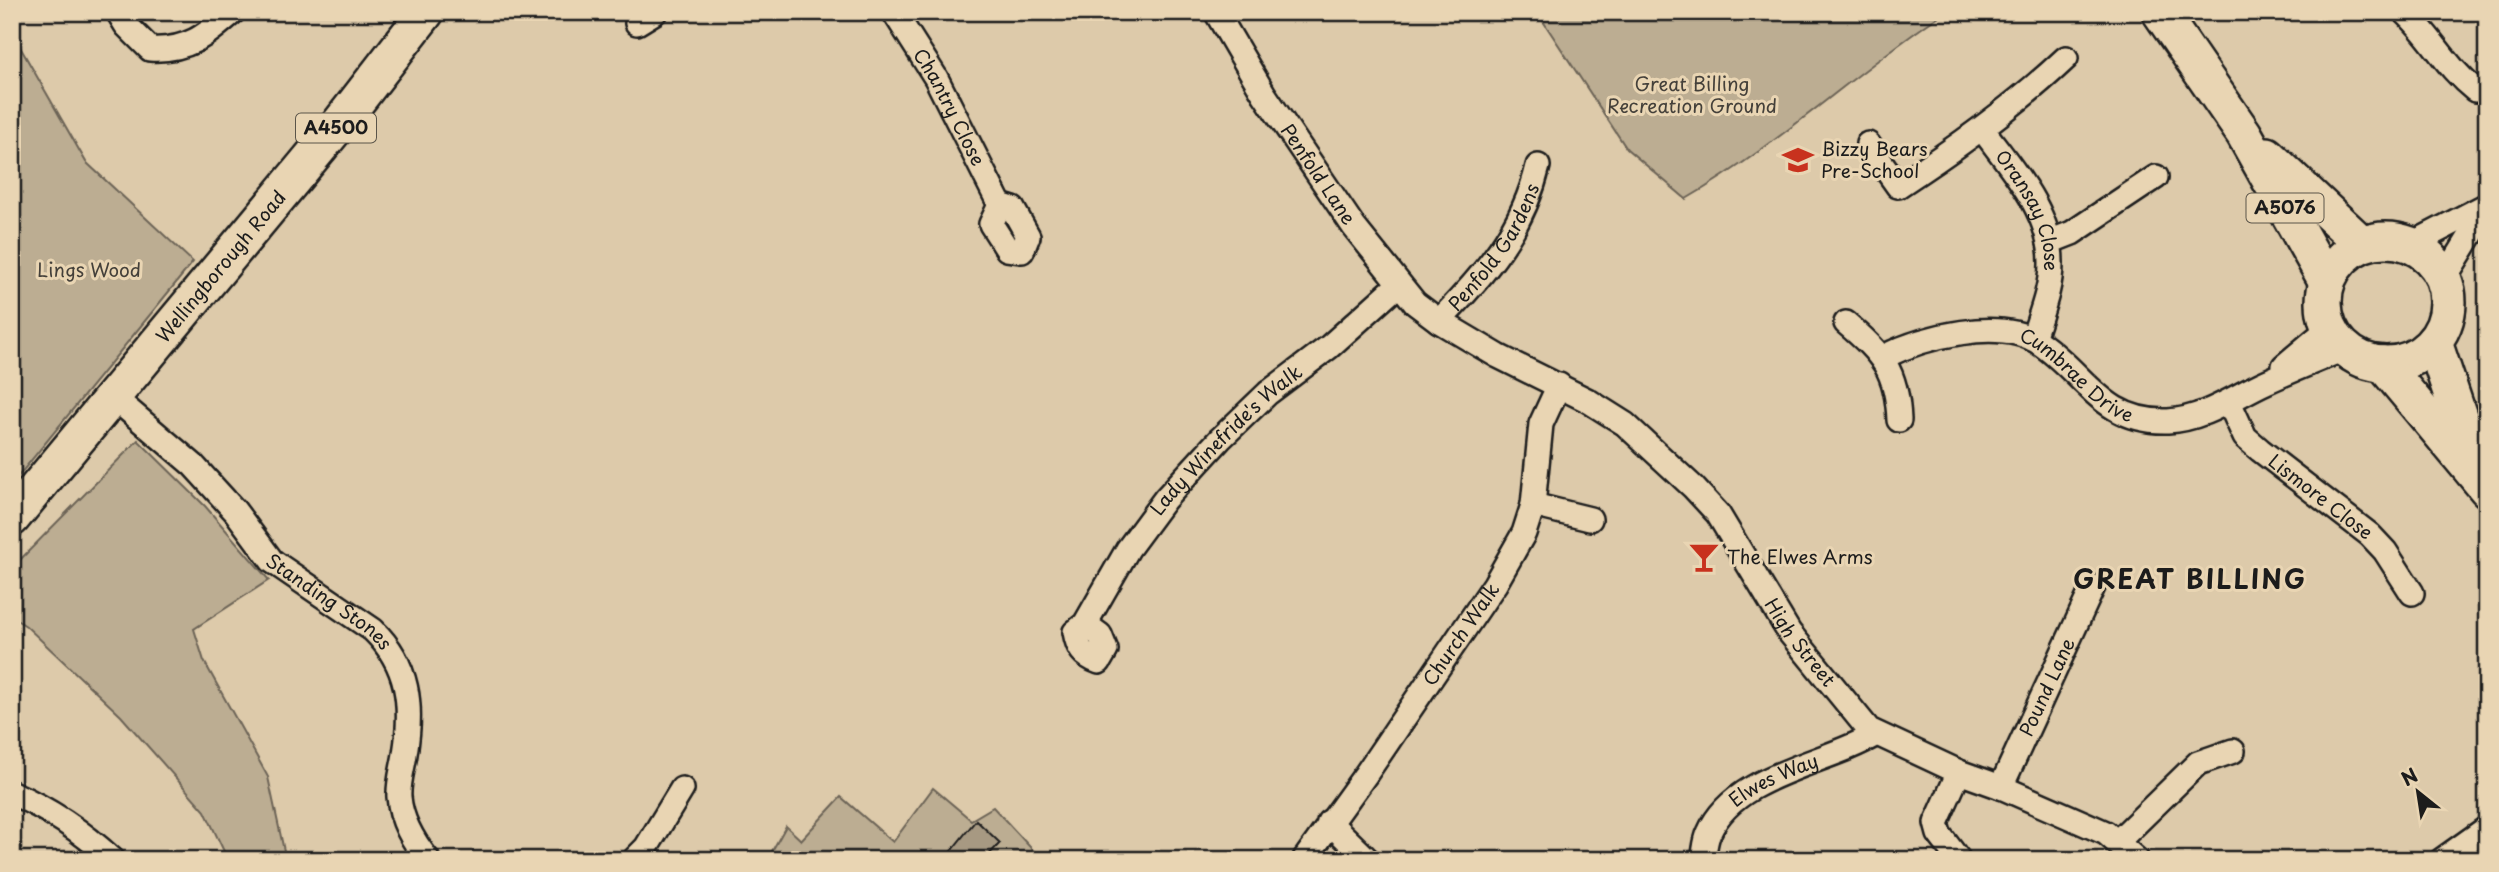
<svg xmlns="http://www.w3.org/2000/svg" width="2499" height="872" font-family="'Playpen Sans',sans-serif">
<rect width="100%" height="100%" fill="#ddcaaa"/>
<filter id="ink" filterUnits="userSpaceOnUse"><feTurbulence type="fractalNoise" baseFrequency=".0143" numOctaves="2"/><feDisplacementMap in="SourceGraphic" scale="14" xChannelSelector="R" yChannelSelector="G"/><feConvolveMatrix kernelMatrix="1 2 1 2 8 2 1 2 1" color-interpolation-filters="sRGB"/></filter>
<g filter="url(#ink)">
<g fill="#bcad92" stroke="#6c6457" stroke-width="2">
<path d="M1537 12H1945C1856 71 1778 146 1686 199L1627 149Z"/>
<polygon points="12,33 86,162 193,262 12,484"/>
<polygon points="138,440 205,506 269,580 194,629 204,661 268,777 286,860 228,860 205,811 121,716 26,626 12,617 12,568"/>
<polygon points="933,788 971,820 993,807 1042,860 767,860 786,826 801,840 841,797 893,842"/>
</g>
<polygon fill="#a79982" stroke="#1c1c1c" stroke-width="2" points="976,820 1000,843 984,860 944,860"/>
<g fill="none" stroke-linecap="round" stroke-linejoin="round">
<defs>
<g id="street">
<path d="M118 12 126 25 150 49C188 51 205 36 233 12"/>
<path id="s1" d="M894 12 936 78 1000 205 1013 209 1028 236 1022 251 1007 249 991 224 1000 205"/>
<path id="s2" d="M1216 12 1264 94 1354 227 1415 303 1439 321 1498 356 1587 400 1625 424 1693 487 1718 514 1789 632 1869 730 1959 772 2001 787 2106 833 2137 860"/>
<path d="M2405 12C2432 37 2446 67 2475 90"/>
<polyline points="637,23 655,12"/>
<path id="s3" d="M1983 130C2012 169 2052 213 2051 264 2051 290 2040 315 2033 339"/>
<path d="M1868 144 1898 186C1958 147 2014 107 2066 58"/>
<polyline points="2049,242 2072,233 2156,177"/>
<polyline points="2410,245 2487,205"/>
<polyline points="2444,279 2487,209"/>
<path id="s4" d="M1439 321C1484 275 1523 230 1538 166"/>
<path d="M1846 323C1882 354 1897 370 1899 420"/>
<path id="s5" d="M1883 357C1923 337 2001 316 2041 344 2087 376 2103 423 2168 421 2205 419 2235 396 2266 382 2292 370 2318 360 2344 349"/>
<polyline points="2284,366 2329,328"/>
<path id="s6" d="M112 396 193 465 235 511 272 561 373 630C409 665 413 706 405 754 403 768 398 783 399 797 401 821 413 841 428 860"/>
<path id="s7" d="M2229 402 2245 437 2260 450 2370 535 2385 551 2412 593"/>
<polyline points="1533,505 1590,519"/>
<path id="s8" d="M1085 624 1075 632C1078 649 1083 656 1099 662L1106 650 1100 635 1085 624 1128 549 1165 499 1220 439 1268 393 1329 347 1398 285"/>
<polyline points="1959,772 1936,823 1939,834 1959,860"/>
<path id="s9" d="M2001 787 2093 587"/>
<path d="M12 793C49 809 84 833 113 860"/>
<polyline points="1329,822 1368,860"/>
<polyline points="2117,842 2198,763 2233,751"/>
<polyline points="634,860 646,848 682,789"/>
<path id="s10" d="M1304 860 1366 774 1495 584 1524 533 1533 505 1541 424 1559 385"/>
<path id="s11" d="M1703 860C1705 851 1705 841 1709 833 1734 774 1827 764 1876 734"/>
<polyline points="2442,860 2487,828"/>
</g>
<g id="primary">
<polyline points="2160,12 2244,134 2327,282"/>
<polyline points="2267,155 2362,244"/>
<circle cx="2386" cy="302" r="62"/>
<polyline points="2434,342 2474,461"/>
<polyline points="2383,364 2487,489"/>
<path id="s12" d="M12 518 340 123 426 12"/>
</g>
</defs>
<use href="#street" stroke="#1c1c1c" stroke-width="28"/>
<use href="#primary" stroke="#1c1c1c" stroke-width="40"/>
<use href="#street" stroke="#e9d5b3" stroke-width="23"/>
<use href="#primary" stroke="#e9d5b3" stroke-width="35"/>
</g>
</g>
<defs>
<symbol id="school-bare" viewBox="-9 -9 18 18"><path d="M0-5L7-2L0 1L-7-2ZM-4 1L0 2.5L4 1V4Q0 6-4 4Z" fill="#c8321e" stroke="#e9d5b3" stroke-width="2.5" paint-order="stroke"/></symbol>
<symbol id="bar-bare" viewBox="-9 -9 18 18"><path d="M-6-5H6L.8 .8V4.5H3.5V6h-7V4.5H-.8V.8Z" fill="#c8321e" stroke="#e9d5b3" stroke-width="2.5" paint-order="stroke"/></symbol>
</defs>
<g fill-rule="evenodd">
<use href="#school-bare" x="1776" y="138" width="44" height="44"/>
<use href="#bar-bare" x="1682" y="535" width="44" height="44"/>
</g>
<g text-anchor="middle" stroke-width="6" stroke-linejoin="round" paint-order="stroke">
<g fill="#e9d5b3" stroke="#5a5449" stroke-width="2">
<rect x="296" y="113.5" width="80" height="29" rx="5"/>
<rect x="2246.5" y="193.5" width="77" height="29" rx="5"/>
</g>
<g font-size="18" font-weight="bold" fill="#1c1c1c">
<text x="336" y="134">A4500</text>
<text x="2285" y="214">A5076</text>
</g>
<g font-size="19" fill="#44403a" stroke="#e9d5b3">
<text x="1692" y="91">Great Billing<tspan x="1692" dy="22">Recreation Ground</tspan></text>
<text x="89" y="277">Lings Wood</text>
</g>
<g font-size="19" fill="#1c1c1c" stroke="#e9d5b3">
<text dy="7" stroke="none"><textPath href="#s1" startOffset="110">Chantry Close</textPath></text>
<text dy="7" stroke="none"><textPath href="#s2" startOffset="192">Penfold Lane</textPath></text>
<text dy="7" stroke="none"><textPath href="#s3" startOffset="94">Oransay Close</textPath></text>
<text dy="7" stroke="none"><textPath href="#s4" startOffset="93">Penfold Gardens</textPath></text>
<text dy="7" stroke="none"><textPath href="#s12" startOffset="327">Wellingborough Road</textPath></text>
<text dy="7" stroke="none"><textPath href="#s5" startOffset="212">Cumbrae Drive</textPath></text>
<text dy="7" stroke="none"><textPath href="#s8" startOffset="336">Lady Winefride's Walk</textPath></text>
<text dy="7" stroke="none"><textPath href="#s7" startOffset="135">Lismore Close</textPath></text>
<text dy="7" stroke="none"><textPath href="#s6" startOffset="301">Standing Stones</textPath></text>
<text dy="7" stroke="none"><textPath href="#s10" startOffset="275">Church Walk</textPath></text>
<text dy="7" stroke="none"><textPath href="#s2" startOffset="878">High Street</textPath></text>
<text dy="7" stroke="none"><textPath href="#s9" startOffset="110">Pound Lane</textPath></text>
<text dy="7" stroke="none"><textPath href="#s11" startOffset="114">Elwes Way</textPath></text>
</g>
<g font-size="19" fill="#1c1c1c" stroke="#e9d5b3" text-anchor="start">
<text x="1821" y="156">Bizzy Bears<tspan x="1821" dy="22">Pre-School</tspan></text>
<text x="1727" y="564">The Elwes Arms</text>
</g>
<g font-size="26" font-weight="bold" letter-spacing="2" fill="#1c1c1c" stroke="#e9d5b3">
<text x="2190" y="589">GREAT BILLING</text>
</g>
</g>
<rect width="2499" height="872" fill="none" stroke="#e9d5b3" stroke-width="42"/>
<rect x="21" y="21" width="2457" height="830" fill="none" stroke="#1c1c1c" stroke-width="2.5" filter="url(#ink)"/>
<g transform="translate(2418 792) rotate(330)" stroke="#e9d5b3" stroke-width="5" paint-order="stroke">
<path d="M0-5L12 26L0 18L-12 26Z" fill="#1c1c1c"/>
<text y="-10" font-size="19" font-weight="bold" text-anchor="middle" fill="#1c1c1c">N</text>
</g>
</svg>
